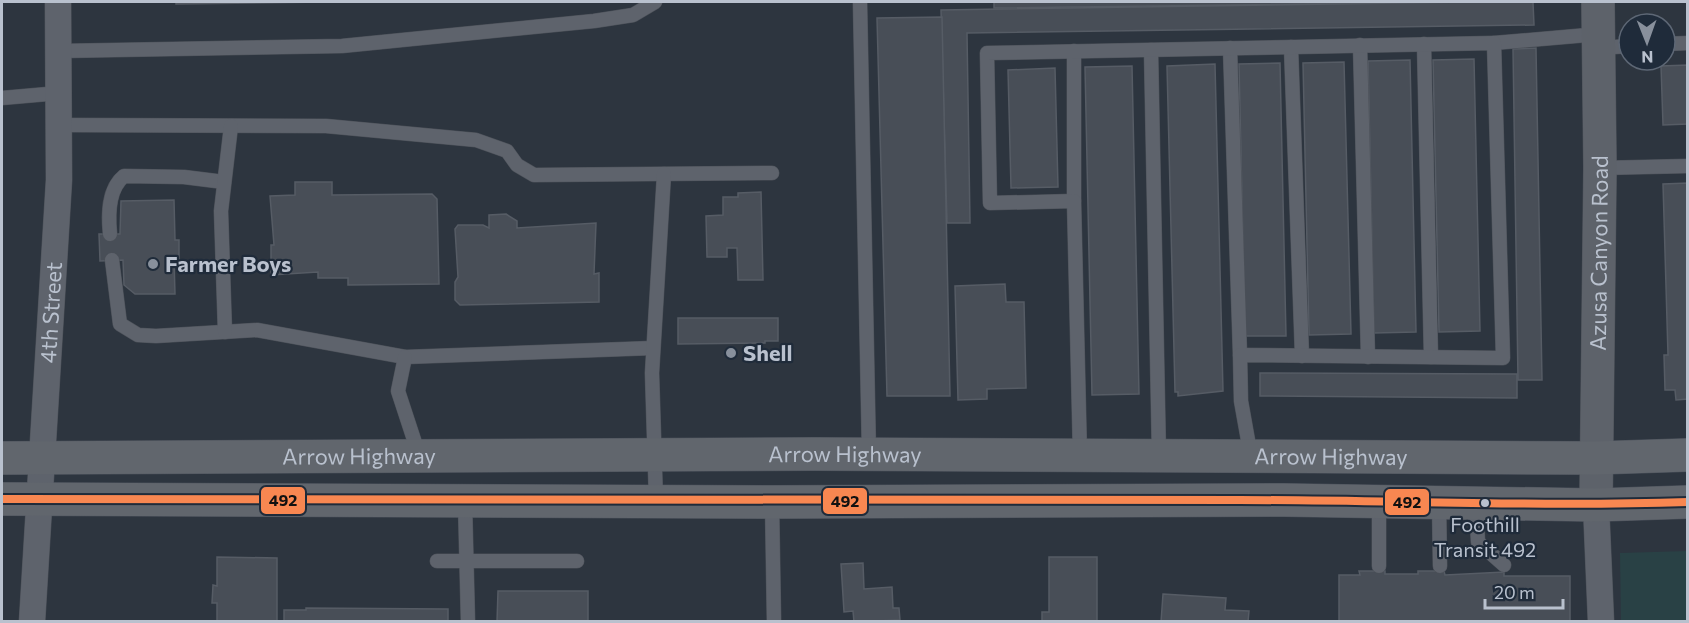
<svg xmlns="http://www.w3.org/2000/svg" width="1689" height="623" font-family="Commissioner,sans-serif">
<rect width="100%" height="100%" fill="#2d353f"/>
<polygon fill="#294145" points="1687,551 1687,621 1621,621 1620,553"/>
<g fill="#484e57" stroke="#565c65" stroke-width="1.5">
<polygon points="176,2 324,2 176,4"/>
<polygon points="994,2 1466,2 994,8"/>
<polygon points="1466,2 1533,2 1534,25 967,33 970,223 947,223 941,10"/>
<polygon points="942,17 950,396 887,396 877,18"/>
<polygon points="1536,48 1542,380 1518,380 1513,49"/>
<polygon points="1474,59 1480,331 1439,332 1433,60"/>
<polygon points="1410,60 1416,332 1374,333 1368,61"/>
<polygon points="1344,62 1351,334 1309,335 1303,63"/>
<polygon points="1280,63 1286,336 1245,336 1239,64"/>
<polygon points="1215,64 1223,391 1178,396 1178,392 1175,392 1167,66"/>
<polygon points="1688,65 1688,124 1663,125 1661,66"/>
<polygon points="1132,66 1139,394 1092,395 1085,67"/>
<polygon points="1055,68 1058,187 1011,188 1008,70"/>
<polygon points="295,182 332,182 332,195 432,194 437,199 439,284 348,285 348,278 318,278 318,272 271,275 271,245 274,245 270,196 295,195"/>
<polygon points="1688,183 1688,399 1676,400 1675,390 1665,390 1664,355 1668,355 1663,184"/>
<polygon points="761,192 763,280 738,280 737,248 727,248 727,257 707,257 706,216 723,215 723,197 738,197 738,193"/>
<polygon points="174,200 175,240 179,240 179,259 174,259 175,294 135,294 124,285 123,260 100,261 99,234 120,234 121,201"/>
<polygon points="506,214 517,221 517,228 596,223 594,274 599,273 599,302 460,305 455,300 455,282 458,277 455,229 458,225 483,225 489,228 489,215"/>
<polygon points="1005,284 1006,302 1024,302 1026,388 987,389 987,399 958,400 955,286"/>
<polygon points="678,318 778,318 778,341 765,341 765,343 678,344"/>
<polygon points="1260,373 1517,374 1517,398 1260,396"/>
<polygon points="217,557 277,558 277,622 217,622 217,603 212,603 213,585 217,586"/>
<polygon points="1049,557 1097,557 1097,622 1042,622 1042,612 1049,612"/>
<polygon points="863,563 864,589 892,587 893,608 899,608 900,620 854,622 853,611 844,612 841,564"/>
<polygon points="1359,571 1385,571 1385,574 1418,574 1418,571 1444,571 1445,575 1504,572 1504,576 1570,576 1570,622 1339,622 1339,575 1360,575"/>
<polygon points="498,591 588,591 588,622 497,622"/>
<polygon points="1163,594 1226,598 1225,610 1249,611 1248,622 1161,622"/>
<polygon points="306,608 448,609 448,622 284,622 284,610 306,610"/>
</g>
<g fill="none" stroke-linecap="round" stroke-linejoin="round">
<defs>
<g id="lane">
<polyline points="860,2 869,454"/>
<polyline points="1494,43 1599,34"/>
<polyline points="1424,44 1431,357"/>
<polyline points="1665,44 1688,43"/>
<polyline points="1360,45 1368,357"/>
<polyline points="1291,47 1302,356"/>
<polyline points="1230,48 1240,355"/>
<polyline points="1599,48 1629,46"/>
<polyline points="1151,50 1159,456"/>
<polyline points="59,51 342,46 594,21 633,15 655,2"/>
<polyline points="1074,51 1074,201"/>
<polyline points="2,98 59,93"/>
<polyline points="59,125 326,126 476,140 507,151 517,165 534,175 772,173"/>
<polyline points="1600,168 1688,166"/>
<path d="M110 234C108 214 108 189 124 176L184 177 224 182"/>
<polyline points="112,260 120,324 138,335 156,336 257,330 405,357 653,348"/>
<polyline points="225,332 221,211 231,126"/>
<polyline points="405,357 398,391 419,455"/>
<polyline points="1080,456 1074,201 990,203 987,53 1494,43 1503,358 1240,355 1241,401 1251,457"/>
<polyline points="656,501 652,373 664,174"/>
<polyline points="1379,501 1379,566"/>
<polyline points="465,502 468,622"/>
<polyline points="772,502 774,622"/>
<polyline points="1439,502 1440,566"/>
<polyline points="1476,503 1478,542 1504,565"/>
<polyline points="437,561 577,561"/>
</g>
<g id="street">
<polyline points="1596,505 1601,622"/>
<path id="s1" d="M32 622 59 180 58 2"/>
</g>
<g id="secondary">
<path id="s2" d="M1596 505 1600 168 1598 2"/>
</g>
<g id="primary">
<path id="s3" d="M2 458 814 454 1595 458 1688 455"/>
<polyline points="2,499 772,502 1284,500 1596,505 1688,502"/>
</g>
</defs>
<use href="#lane" stroke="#4c5159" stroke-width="15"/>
<use href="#street" stroke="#4c5159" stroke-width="27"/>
<use href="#secondary" stroke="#4c5159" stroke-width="34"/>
<use href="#primary" stroke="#4b515b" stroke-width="34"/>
<use href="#lane" stroke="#5e636c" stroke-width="14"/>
<use href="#street" stroke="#5e636c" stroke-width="26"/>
<use href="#secondary" stroke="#5d626a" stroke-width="33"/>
<use href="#primary" stroke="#61666d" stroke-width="33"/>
<defs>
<path id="bus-1" d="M2 499C414 501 826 502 1239 500 1388 500 1538 507 1688 502"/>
</defs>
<use href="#bus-1" stroke="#1f2b3a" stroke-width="12"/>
<use href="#bus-1" stroke="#f88751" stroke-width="8"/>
</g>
<g fill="#88909c" stroke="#1f2b3a" stroke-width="2">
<circle cx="153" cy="264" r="6"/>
<circle cx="731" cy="353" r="6"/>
</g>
<circle fill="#b9c1ce" stroke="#1f2b3a" stroke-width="2" cx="1485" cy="503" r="5"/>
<g text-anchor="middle" stroke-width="4.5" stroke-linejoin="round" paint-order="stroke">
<g font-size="20" fill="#b9c1ce" stroke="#1f2b3a">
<text x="1485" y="532">Foothill<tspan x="1485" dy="25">Transit 492</tspan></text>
</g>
<g font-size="22" fill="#b9c1ce" stroke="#1f2b3a">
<text dy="8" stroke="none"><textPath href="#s2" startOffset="252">Azusa Canyon Road</textPath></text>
<text dy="8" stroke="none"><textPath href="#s1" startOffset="310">4th Street</textPath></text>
<text dy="8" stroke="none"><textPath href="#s3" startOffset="843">Arrow Highway</textPath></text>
<text dy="8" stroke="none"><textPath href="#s3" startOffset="357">Arrow Highway</textPath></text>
<text dy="8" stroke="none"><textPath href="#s3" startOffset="1329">Arrow Highway</textPath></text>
</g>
<g font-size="22" font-weight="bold" fill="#b9c1ce" stroke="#1f2b3a" text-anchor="start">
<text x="165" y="272">Farmer Boys</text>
<text x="743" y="361">Shell</text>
</g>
</g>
<g stroke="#1f2b3a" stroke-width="2">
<rect x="260" y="486" width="46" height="29" rx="6" fill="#f88751"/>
<rect x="822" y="487" width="46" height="28" rx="6" fill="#f88751"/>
<rect x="1384" y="488" width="46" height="28" rx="6" fill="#f88751"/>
</g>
<g font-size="16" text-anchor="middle" font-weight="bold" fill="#111">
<text x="283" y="506">492</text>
<text x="845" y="507">492</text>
<text x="1407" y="508">492</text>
</g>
<rect width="1689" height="623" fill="none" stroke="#b9c1ce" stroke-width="6"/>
<g transform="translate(1647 42) rotate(179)"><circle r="28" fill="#1f2b3a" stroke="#5d6775" stroke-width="1.5"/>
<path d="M0-4.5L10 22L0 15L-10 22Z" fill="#88909c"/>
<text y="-9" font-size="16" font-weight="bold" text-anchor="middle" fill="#b9c1ce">N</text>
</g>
<path d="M1485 599v9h78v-9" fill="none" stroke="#b9c1ce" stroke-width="3"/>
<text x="1494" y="599" font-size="18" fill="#b9c1ce" stroke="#1f2b3a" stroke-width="4.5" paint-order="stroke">20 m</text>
</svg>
